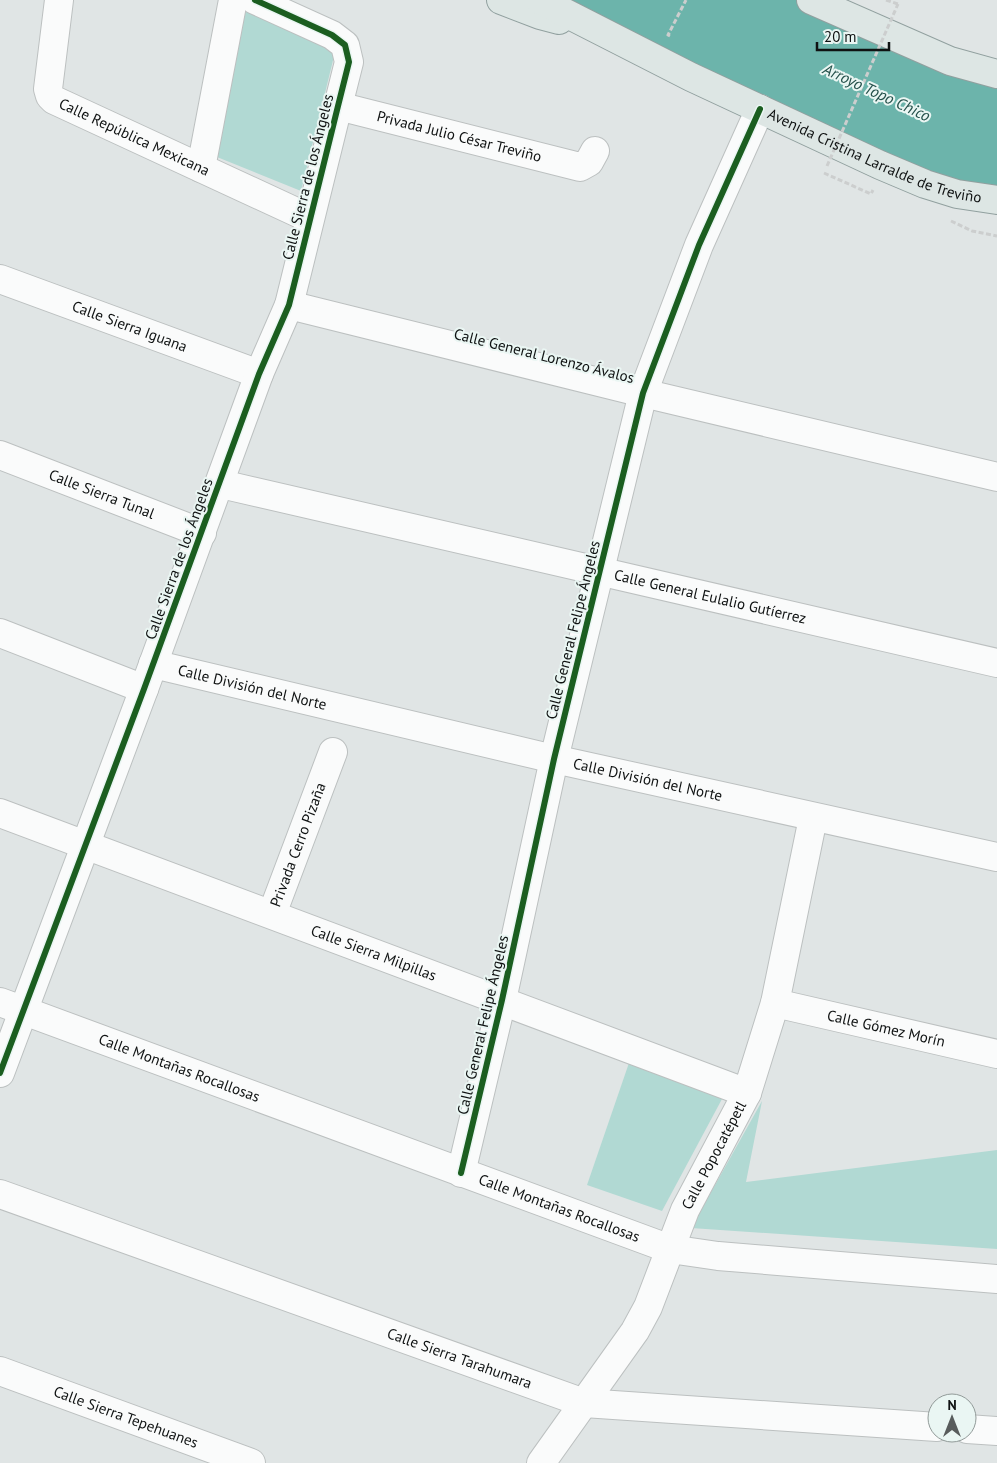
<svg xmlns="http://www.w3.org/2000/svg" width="997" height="1463" font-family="'PT Sans',sans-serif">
<rect width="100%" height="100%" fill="#e0e5e5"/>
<g fill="#b1d9d3">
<polygon points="247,4 337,44 301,191 217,157"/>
<polygon points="630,1060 722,1099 662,1211 587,1185"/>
<polygon points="762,1101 746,1182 997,1150 997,1249 691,1228"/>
</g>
<polygon fill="#6cb4ab" points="540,0 812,0 997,74 997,200 957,194"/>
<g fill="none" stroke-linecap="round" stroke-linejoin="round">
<defs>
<g id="minor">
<path id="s1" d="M59 0 48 89 50 96 54 100 309 218"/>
<path id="s2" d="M338 106 580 167 589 162 595 151"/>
<polyline points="201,168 233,0"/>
<path id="s3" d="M0 279 259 374"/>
<polyline points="289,305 643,393 997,477"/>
<path id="s4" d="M0 455 202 533"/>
<path id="s5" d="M221 484 997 663"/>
<polyline points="0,633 144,689"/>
<path id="s6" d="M153 664 554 759 997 857"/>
<path id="s7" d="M0 813 747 1093"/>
<path id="s8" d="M272 914 333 752"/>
<path id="s9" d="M0 1002 670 1249 718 1256 997 1279"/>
<path id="s10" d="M775 1003 997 1054"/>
<polyline points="0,1073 144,689 259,374 289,305 338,106 349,62 345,45 332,35 255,0"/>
<polyline points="461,1173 502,1000 554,759 643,393 699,245 760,109"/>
<path id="s11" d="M0 1194 584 1403 937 1427"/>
<path id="s12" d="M0 1371 251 1463"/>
<polyline points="967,1429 997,1431"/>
<path id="s13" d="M541 1463 635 1331 648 1307 685 1210 747 1093 775 1003 813 818"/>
</g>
<g id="major">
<polyline points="501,0 540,15 559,20"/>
<path id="s14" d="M540 0 691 77 880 165 925 184 957 194 997 200"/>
<polyline points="811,0 950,61 997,74"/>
</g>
</defs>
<use href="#minor" stroke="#bcc0c0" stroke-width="30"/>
<use href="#major" stroke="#91a09f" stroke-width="30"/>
<g stroke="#cccece" stroke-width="3" stroke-dasharray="5 2.5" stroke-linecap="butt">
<polyline points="886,0 898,4"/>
<polyline points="670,36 668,35 686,0"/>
<polyline points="824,173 871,194 873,190"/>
<polyline points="951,221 972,231 997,236"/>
</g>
<use href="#minor" stroke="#fafbfb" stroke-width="28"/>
<use href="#major" stroke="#dde6e4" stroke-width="28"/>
<polyline stroke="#cccece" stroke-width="3" stroke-dasharray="5 2.5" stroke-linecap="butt" points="827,166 898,4"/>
<defs>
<g id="cycleway">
<polyline points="0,1073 144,689 259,374 289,305 338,106 349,62 345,45 332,35 255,0"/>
<polyline points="461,1173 502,1000 554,759 643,393 699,245 760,109"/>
</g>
</defs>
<use href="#cycleway" stroke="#eaf6f3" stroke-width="9"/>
<use href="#cycleway" stroke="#1b5e20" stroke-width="6"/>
</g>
<g text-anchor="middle" stroke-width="4" stroke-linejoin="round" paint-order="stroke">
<g font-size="15" fill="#0f1212" stroke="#eaf6f3">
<text dy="5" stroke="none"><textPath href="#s2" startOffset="125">Privada Julio César Treviño</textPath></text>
<text dy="5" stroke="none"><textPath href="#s1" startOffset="191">Calle República Mexicana</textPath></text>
<text dy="5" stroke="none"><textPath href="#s14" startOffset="370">Avenida Cristina Larralde de Treviño</textPath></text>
<text transform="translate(308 177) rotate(-76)" y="5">Calle Sierra de los Ángeles</text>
<text dy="5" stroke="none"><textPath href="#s3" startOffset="138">Calle Sierra Iguana</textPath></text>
<text transform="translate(544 356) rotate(14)" y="5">Calle General Lorenzo Ávalos</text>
<text dy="5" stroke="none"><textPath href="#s4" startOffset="109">Calle Sierra Tunal</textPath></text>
<text transform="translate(179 559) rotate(-70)" y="5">Calle Sierra de los Ángeles</text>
<text dy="5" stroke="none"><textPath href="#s5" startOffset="502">Calle General Eulalio Gutíerrez</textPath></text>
<text transform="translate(573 630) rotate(-76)" y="5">Calle General Felipe Ángeles</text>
<text dy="5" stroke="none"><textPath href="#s6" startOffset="102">Calle División del Norte</textPath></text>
<text dy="5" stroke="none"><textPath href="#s6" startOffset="508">Calle División del Norte</textPath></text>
<text dy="5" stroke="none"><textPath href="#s8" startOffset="74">Privada Cerro Pizaña</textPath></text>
<text dy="5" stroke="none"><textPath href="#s7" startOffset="399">Calle Sierra Milpillas</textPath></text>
<text transform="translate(483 1025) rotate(-77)" y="5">Calle General Felipe Ángeles</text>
<text dy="5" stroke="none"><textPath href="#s10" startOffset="114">Calle Gómez Morín</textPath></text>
<text dy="5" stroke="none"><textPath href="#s9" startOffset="191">Calle Montañas Rocallosas</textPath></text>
<text dy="5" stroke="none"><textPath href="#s13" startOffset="355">Calle Popocatépetl</textPath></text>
<text dy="5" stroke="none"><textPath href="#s9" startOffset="596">Calle Montañas Rocallosas</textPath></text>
<text dy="5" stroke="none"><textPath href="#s11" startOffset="488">Calle Sierra Tarahumara</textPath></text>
<text dy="5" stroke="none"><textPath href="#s12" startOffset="134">Calle Sierra Tepehuanes</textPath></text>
</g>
<g font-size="16" font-style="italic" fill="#26524c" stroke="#eaf6f3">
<text transform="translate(877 92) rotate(25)" y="6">Arroyo Topo Chico</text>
</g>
</g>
<g transform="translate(952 1418)"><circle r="24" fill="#eaf6f3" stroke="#929b99"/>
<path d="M0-4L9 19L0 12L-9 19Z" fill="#585c5c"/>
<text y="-8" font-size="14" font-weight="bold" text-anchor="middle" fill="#0f1212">N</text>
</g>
<path d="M817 42v8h72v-8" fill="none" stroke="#0f1212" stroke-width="2.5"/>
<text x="824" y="42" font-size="15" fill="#0f1212" stroke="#eaf6f3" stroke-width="4" paint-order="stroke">20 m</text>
</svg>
